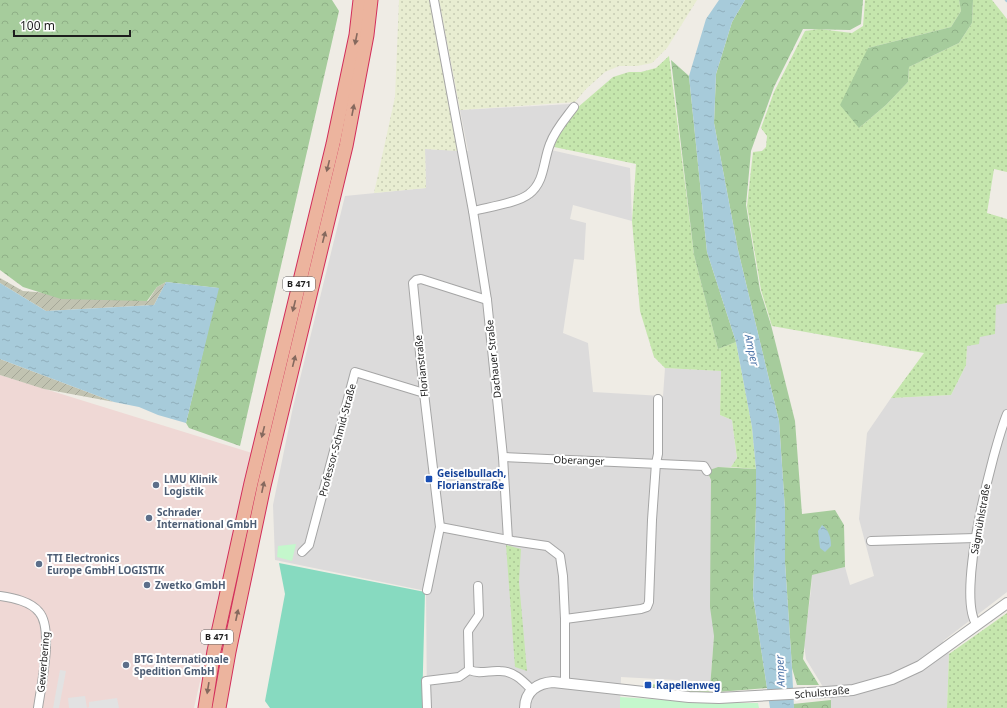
<svg xmlns="http://www.w3.org/2000/svg" width="1007" height="708" font-family="'Noto Sans',sans-serif">
<defs>
<pattern id="construction-furrows" width="10" height="10" patternUnits="userSpaceOnUse"><rect width="10" height="10" fill="#c1c3b1"/><path d="M-1 1l2-2M0 10L10 0M9 11l2-2" fill="none" stroke="#a5a798"/></pattern>
<pattern id="farmland-dots" width="8" height="8" patternUnits="userSpaceOnUse"><rect width="8" height="8" fill="#e8edd1"/><path d="M2 2h.1M6 6h.1" fill="none" stroke="#c7cbb3" stroke-width="1.8" stroke-linecap="round"/></pattern>
<pattern id="grass-dots" width="8" height="8" patternUnits="userSpaceOnUse"><rect width="8" height="8" fill="#c5e6ad"/><path d="M2 2h.1M6 6h.1" fill="none" stroke="#a9c594" stroke-width="1.8" stroke-linecap="round"/></pattern>
<pattern id="forest-crowns" width="20" height="18" patternUnits="userSpaceOnUse"><rect width="20" height="18" fill="#a6cc9c"/><path d="M2 6a3 3 0 1 1 6 0M12 15a3 3 0 1 1 6 0" fill="none" stroke="#8eaf86"/></pattern>
<pattern id="water-ripples" width="26" height="14" patternUnits="userSpaceOnUse"><rect width="26" height="14" fill="#a7cbda"/><path d="M2 4q2-2 4 0t4 0M15 11q2-2 4 0t4 0" fill="none" stroke="#8faebb"/></pattern>
</defs>
<rect width="100%" height="100%" fill="#efece5"/>
<g fill="#dcdbdb">
<polygon points="570,104 557,132 551,150 630,168 632,221 573,205 570,219 586,223 584,260 574,259 563,333 588,343 593,392 663,396 665,368 721,371 720,415 732,420 737,459 731,467 718,467 707,472 711,480 714,636 710,688 695,681 621,677 620,708 427,708 426,591 275,560 273,505 293,407 345,196 426,188 425,149 468,151 460,110"/>
<polygon points="1007,303 1007,592 943,641 949,654 947,708 831,708 831,700 806,659 804,645 811,590 812,575 845,567 850,585 874,576 859,519 867,433 891,398 951,395 966,365 967,346 980,337 996,305"/>
</g>
<polygon fill="#efd8d5" points="0,375 252,453 194,708 0,708"/>
<g fill="url(#construction-furrows)">
<polygon points="0,278 23,291 148,301 157,287 166,282 154,305 46,311 0,283"/>
<polygon points="0,359 114,402 44,389 0,375"/>
</g>
<g fill="url(#farmland-dots)">
<polygon points="399,0 431,0 458,151 425,149 426,188 374,193 395,97"/>
<polygon points="439,0 697,0 667,48 652,63 637,66 619,66 605,72 586,89 575,102 460,110"/>
</g>
<g fill="url(#grass-dots)">
<polygon points="865,0 959,0 961,11 951,27 868,48 859,128 886,105 908,82 909,67 959,43 972,23 973,0 992,0 1007,19 1007,172 994,169 987,213 1007,219 1007,303 996,305 995,334 980,337 979,344 967,346 966,365 951,395 891,398 924,353 772,326 761,290 747,206 753,152 762,151 766,147 767,136 761,128 774,92 805,31 819,29 852,33 863,26"/>
<polygon points="669,56 694,255 718,349 736,342 752,427 756,469 731,467 737,458 732,420 720,415 721,371 665,368 654,357 640,311 632,221 636,164 554,147 560,131 570,114 613,77 629,72 641,72 656,68"/>
<polygon points="506,545 521,549 519,582 527,671 515,667"/>
<polygon points="1007,613 1007,708 947,708 949,654"/>
<path d="M653 684C669 685 701 683 713 694L667 690 652 687Z"/>
</g>
<g fill="url(#forest-crowns)">
<polygon points="0,0 332,0 339,11 240,446 189,428 186,423 218,288 166,282 157,287 147,301 61,299 23,287 0,270"/>
<polygon points="745,0 863,0 861,24 850,30 803,29 774,87 751,151 746,205 760,290 771,325 795,421 802,514 835,510 844,525 845,567 812,575 803,659 819,685 797,685 792,668 785,562 785,510 779,421 738,250 714,123 716,74 732,22"/>
<polygon points="959,0 973,0 972,23 959,43 909,67 908,82 886,105 859,128 840,105 868,48 951,27 961,11"/>
<polygon points="671,60 689,76 707,252 736,342 718,349 694,255"/>
<polygon points="718,467 756,469 756,508 753,596 767,688 718,692 710,688 714,636 710,607 711,480 707,471"/>
<polygon points="831,700 831,708 794,708 793,704"/>
</g>
<g fill="#c4f7cc">
<polygon points="296,544 292,561 277,557 278,546"/>
<polygon points="620,697 713,703 758,703 759,708 620,708"/>
</g>
<polygon fill="#87dac0" points="279,563 425,592 422,708 270,708 265,701 285,594"/>
<g fill="#e2e2e2">
<polygon points="60,670 66,671 59,708 53,708"/>
<polygon points="85,696 87,708 89,707 89,702 117,698 119,708 69,708 68,698"/>
</g>
<g fill="url(#water-ripples)">
<polygon points="719,0 745,0 732,22 716,74 714,123 738,250 779,421 785,510 785,562 792,668 794,708 770,708 753,596 756,508 756,469 752,427 736,342 707,252 689,76 706,19"/>
<polygon points="166,282 219,288 186,423 158,415 139,407 114,402 0,359 0,283 46,311 154,305"/>
<path d="M822 525C829 530 831 538 831 546L825 552 820 548 818 531Z"/>
</g>
<g fill="none" stroke-linecap="round" stroke-linejoin="round">
<polyline stroke="#a7cbda" stroke-width="2.5" points="1006,0 1007,1"/>
<defs>
<g id="minor">
<polyline points="434,0 473,211 487,300 503,457 508,540"/>
<path d="M473 211C488 207 518 203 529 194 545 182 543 161 550 144 555 130 565 119 574 107"/>
<polyline points="503,457 704,466 707,471"/>
<polyline points="440,527 513,541 547,546 560,556 563,576 565,619 565,683"/>
<polyline points="871,541 975,538"/>
<polyline points="302,552 309,545 355,372 424,393"/>
<polyline points="427,590 440,527 424,393 413,283 416,280 421,279 487,300"/>
<path d="M0 596C13 598 30 601 39 612 54 629 41 686 38 708"/>
<polyline points="565,619 641,609 647,607 649,602 652,520 656,463 658,454 658,399"/>
<path d="M977 625C955 597 993 449 1007 414"/>
<polyline points="469,670 468,631 479,615 478,586"/>
<path d="M427 708 426 681 459 677 469 670C481 675 488 670 500 671 514 671 523 681 532 690"/>
</g>
<path id="tertiary" d="M525 708C525 691 538 683 553 682L689 697 719 698 826 692 853 690 892 679 920 666 1007 603"/>
<g id="trunk">
<polyline points="205,708 214,651 251,483 333,144 356,35 360,0"/>
<polyline points="219,708 229,652 264,486 346,146 367,35 371,0"/>
</g>
</defs>
<use href="#minor" stroke="#a5a5a5" stroke-width="10"/>
<use href="#tertiary" stroke="#a5a5a5" stroke-width="12"/>
<use href="#trunk" stroke="#d22d5a" stroke-width="15"/>
<use href="#minor" stroke="#fff" stroke-width="8"/>
<use href="#tertiary" stroke="#fff" stroke-width="10"/>
<use href="#trunk" stroke="#ecb49e" stroke-width="13"/>
</g>
<defs><path id="oneway-solid" d="M-6-.8H1V-3.2L6.5 0L1 3.2V.8H-6Z"/></defs>
<g fill="#85695e">
<use href="#oneway-solid" transform="translate(356 39) rotate(101)"/>
<use href="#oneway-solid" transform="translate(353 110) rotate(-79)"/>
<use href="#oneway-solid" transform="translate(328 166) rotate(104)"/>
<use href="#oneway-solid" transform="translate(324 237) rotate(-76)"/>
<use href="#oneway-solid" transform="translate(294 306) rotate(104)"/>
<use href="#oneway-solid" transform="translate(294 361) rotate(-76)"/>
<use href="#oneway-solid" transform="translate(263 432) rotate(104)"/>
<use href="#oneway-solid" transform="translate(263 487) rotate(-78)"/>
<use href="#oneway-solid" transform="translate(237 615) rotate(-78)"/>
<use href="#oneway-solid" transform="translate(208 688) rotate(99)"/>
</g>
<g fill="#1a4fb4" stroke="#fff" stroke-width="1.5">
<rect x="425" y="475" width="8" height="8" rx="2"/>
<rect x="644" y="681" width="8" height="8" rx="2"/>
</g>
<g fill="#5c6f8a" stroke="#fff" stroke-width="1.5">
<circle cx="156" cy="485" r="4"/>
<circle cx="149" cy="518" r="4"/>
<circle cx="39" cy="564" r="4"/>
<circle cx="147" cy="585" r="4"/>
<circle cx="126" cy="665" r="4"/>
</g>
<g text-anchor="middle" stroke-width="4" stroke-linejoin="round" paint-order="stroke">
<g fill="#fff" stroke="#626262" stroke-width="1">
<rect x="283" y="277" width="32" height="14" rx="3"/>
<rect x="201" y="630" width="32" height="14" rx="3"/>
</g>
<g font-size="9" font-weight="bold" fill="#1e1e1e">
<text x="299" y="287">B 471</text>
<text x="217" y="640">B 471</text>
</g>
<g font-size="10" fill="#1e1e1e" stroke="#fff">
<text transform="translate(493 359) rotate(-96)" y="4">Dachauer Straße</text>
<text transform="translate(421 366) rotate(-96)" y="4">Florianstraße</text>
<text transform="translate(337 440) rotate(-75)" y="4">Professor-Schmid-Straße</text>
<text transform="translate(579 460) rotate(2)" y="4">Oberanger</text>
<text transform="translate(980 519) rotate(-80)" y="4">Sägmühlstraße</text>
<text transform="translate(43 662) rotate(-85)" y="4">Gewerbering</text>
<text transform="translate(822 692) rotate(-5)" y="4">Schulstraße</text>
</g>
<g font-size="10" font-weight="bold" fill="#164399" stroke="#fff" text-anchor="start">
<text x="437" y="477">Geiselbullach,<tspan x="437" dy="12">Florianstraße</tspan></text>
<text x="656" y="689">Kapellenweg</text>
</g>
<g font-size="10" font-weight="bold" fill="#4e5e75" stroke="#fff" text-anchor="start">
<text x="164" y="483">LMU Klinik<tspan x="164" dy="12">Logistik</tspan></text>
<text x="157" y="516">Schrader<tspan x="157" dy="12">International GmbH</tspan></text>
<text x="47" y="562">TTI Electronics<tspan x="47" dy="12">Europe GmbH LOGISTIK</tspan></text>
<text x="155" y="589">Zwetko GmbH</text>
<text x="134" y="663">BTG Internationale<tspan x="134" dy="12">Spedition GmbH</tspan></text>
</g>
<g font-size="11" font-style="italic" fill="#4f76a9" stroke="#fff">
<text transform="translate(752 350) rotate(78)" y="4">Amper</text>
<text transform="translate(780 671) rotate(-93)" y="4">Amper</text>
</g>
</g>
<path d="M14 30v6h116v-6" fill="none" stroke="#1e1e1e" stroke-width="2"/>
<text x="20" y="30" font-size="12" fill="#1e1e1e" stroke="#ffffff" stroke-width="3" paint-order="stroke">100 m</text>
</svg>
